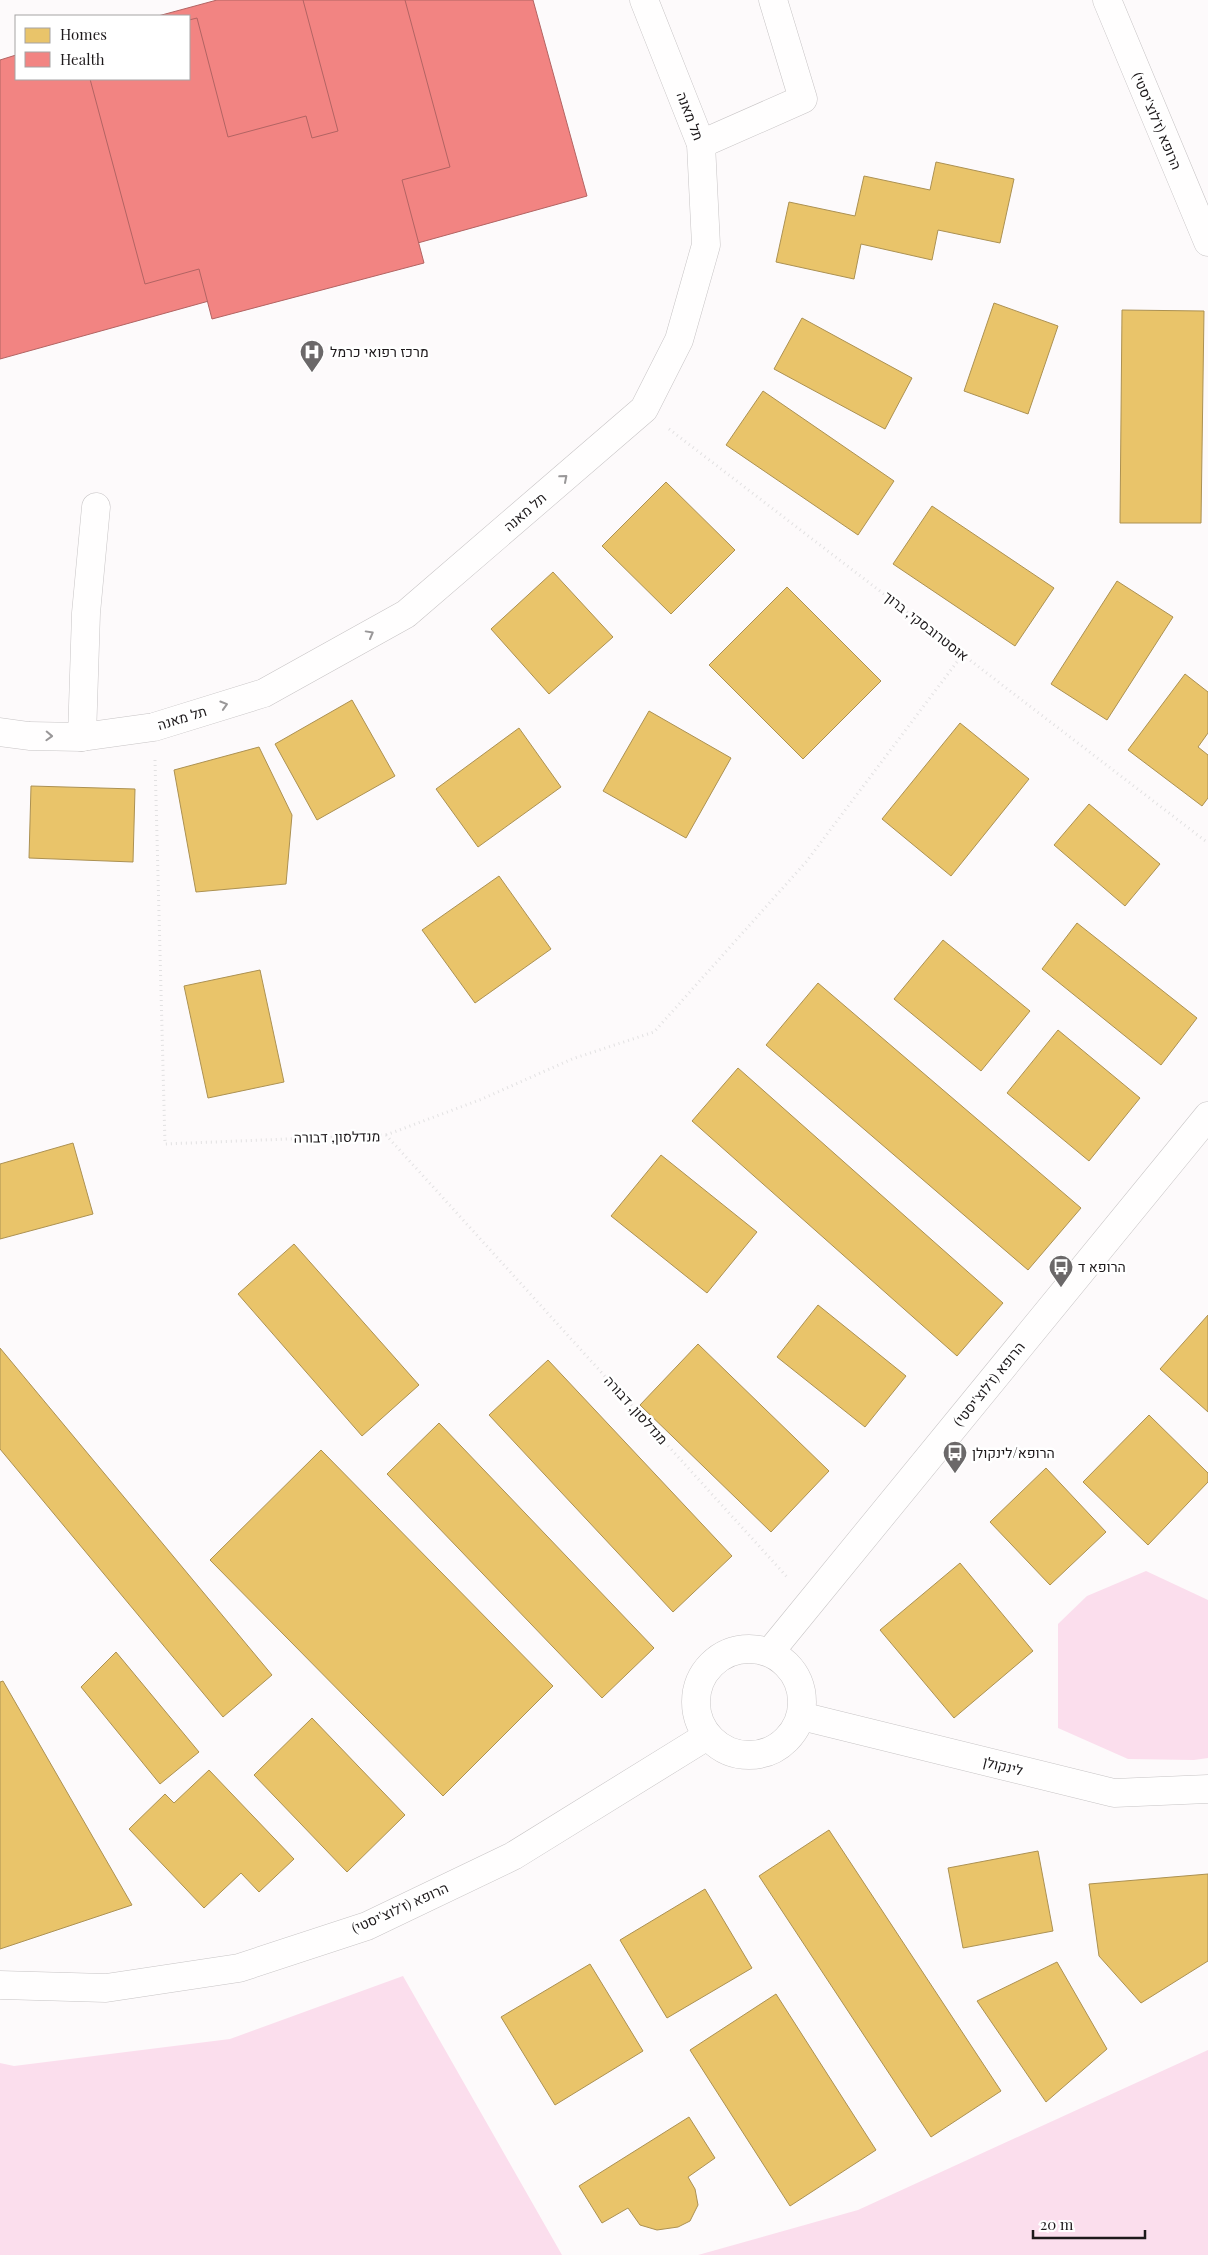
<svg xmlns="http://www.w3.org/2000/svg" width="1208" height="2255" font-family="'Playfair Display',Heebo,serif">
<rect width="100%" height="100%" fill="#fdfafb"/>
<g fill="#fbdeed">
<polygon points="1146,1571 1208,1600 1208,1758 1194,1760 1128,1759 1058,1728 1058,1624 1087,1596"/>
<polygon points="403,1976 562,2255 0,2255 0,2063 14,2066 230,2039"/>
<polygon points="1208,2050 1208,2255 698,2255 858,2210"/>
</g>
<g fill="#e9c46a" stroke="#ac9152">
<polygon points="936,162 1014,179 1000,243 938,230 932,260 861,244 854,279 776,262 789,202 855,216 864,176 930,190"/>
<polygon points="994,303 1058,326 1028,414 964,391"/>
<polygon points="1122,310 1204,311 1201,523 1120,523"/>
<polygon points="802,318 912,378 885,429 774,369"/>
<polygon points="763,391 894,481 858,535 726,445"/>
<polygon points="666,482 735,550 671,614 602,546"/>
<polygon points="932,506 1054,588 1015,646 893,564"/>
<polygon points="553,572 613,637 549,694 491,629"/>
<polygon points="1117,581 1173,617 1107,720 1051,684"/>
<polygon points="787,587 881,681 803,759 709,665"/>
<polygon points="1185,674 1208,692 1208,733 1198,747 1208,755 1208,798 1202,806 1128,750"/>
<polygon points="352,700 395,776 317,820 275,744"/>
<polygon points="649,711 731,758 686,838 603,791"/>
<polygon points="960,723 1029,779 951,876 882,819"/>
<polygon points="519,728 561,787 478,847 436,789"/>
<polygon points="259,747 292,815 286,884 196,892 174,770"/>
<polygon points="31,786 135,789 133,862 29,858"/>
<polygon points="1089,804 1160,864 1125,906 1054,845"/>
<polygon points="499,876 551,949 475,1003 422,930"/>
<polygon points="1077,923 1197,1018 1161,1065 1042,969"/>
<polygon points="943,940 1030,1011 981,1071 894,999"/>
<polygon points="260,970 284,1082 208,1098 184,986"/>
<polygon points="818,983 1081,1208 1028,1270 766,1045"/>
<polygon points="1058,1030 1140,1098 1089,1161 1007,1093"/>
<polygon points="738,1068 1003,1303 957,1356 692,1121"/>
<polygon points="73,1143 93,1214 0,1239 0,1164"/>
<polygon points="661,1155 757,1232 707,1293 611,1216"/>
<polygon points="294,1244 419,1385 362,1436 238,1294"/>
<polygon points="818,1305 906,1376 865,1427 777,1357"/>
<polygon points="1208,1315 1208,1412 1160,1369"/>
<polygon points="698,1344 829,1471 771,1532 640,1405"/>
<polygon points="0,1348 272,1675 223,1717 0,1449"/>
<polygon points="548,1360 732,1556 673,1612 489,1415"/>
<polygon points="1149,1415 1208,1473 1208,1482 1148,1545 1083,1482"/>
<polygon points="439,1423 654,1648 602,1698 387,1474"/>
<polygon points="321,1450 553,1686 443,1796 210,1560"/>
<polygon points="1046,1468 1106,1532 1050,1585 990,1522"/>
<polygon points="960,1563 1033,1651 954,1718 880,1630"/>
<polygon points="116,1652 199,1752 160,1784 81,1687"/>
<polygon points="3,1681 132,1905 0,1949 0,1682"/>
<polygon points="312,1718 405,1815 347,1872 254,1775"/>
<polygon points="209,1770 294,1859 259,1892 241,1873 204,1908 129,1829 165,1794 174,1803"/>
<polygon points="829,1830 1001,2091 931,2137 759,1876"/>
<polygon points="1038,1851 1053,1931 963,1948 948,1868"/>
<polygon points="1208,1874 1208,1961 1141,2003 1099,1956 1089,1884"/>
<polygon points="705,1889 752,1968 667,2018 620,1940"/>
<polygon points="1057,1962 1107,2049 1046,2102 977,2001"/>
<polygon points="590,1964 643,2051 555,2105 501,2017"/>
<polygon points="776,1994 876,2150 790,2206 690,2050"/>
<polygon points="689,2117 715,2158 688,2177 695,2189 698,2205 690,2221 678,2227 657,2230 640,2225 628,2208 602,2223 579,2186"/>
</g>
<g fill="#f28482" stroke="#b26463">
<polygon points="217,0 533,0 587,196 0,359 0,60 16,55 16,79 189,79 189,16 158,16"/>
<polygon points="303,0 405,0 450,167 402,180 424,263 212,319 199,269 145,284 90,79 189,79 189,20 197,18 228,137 306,116 312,138 338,131"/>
</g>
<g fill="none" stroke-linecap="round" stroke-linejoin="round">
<defs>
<g id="minor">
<polyline points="1107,0 1208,242"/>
<polyline points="701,144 803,99 773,0"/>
<polyline points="0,732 29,736 82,737 154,727 264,693 406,614 644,409 679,340 706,245 701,144 644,0"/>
<polyline points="82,737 86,613 96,507"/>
<circle cx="749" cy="1702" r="53"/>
<polyline points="770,1652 1208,1116"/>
<polyline points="801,1716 1114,1793 1208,1789"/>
<polyline points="0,1985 106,1988 239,1968 367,1926 513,1856 707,1736"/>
</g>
</defs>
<use href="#minor" stroke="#c7c4c5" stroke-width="29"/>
<g stroke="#e2e1e2" stroke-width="3" stroke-dasharray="1 4" stroke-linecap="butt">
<polyline points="669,429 1208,843"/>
<polyline points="155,760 165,1144 386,1135 788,1578"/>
<polyline points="386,1135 482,1099 572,1059 654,1032 806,862 963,654"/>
</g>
<use href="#minor" stroke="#fffefe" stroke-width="28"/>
</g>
<defs><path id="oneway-chevron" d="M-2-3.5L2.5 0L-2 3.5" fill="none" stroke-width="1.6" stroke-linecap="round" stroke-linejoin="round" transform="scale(1.25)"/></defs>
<g stroke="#999798">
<use href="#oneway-chevron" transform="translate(564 478) rotate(-41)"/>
<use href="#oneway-chevron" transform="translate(370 634) rotate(-29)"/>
<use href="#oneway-chevron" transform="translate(224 705) rotate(-17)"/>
<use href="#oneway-chevron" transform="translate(49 736) rotate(2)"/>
</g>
<defs>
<symbol id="hospital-pin" viewBox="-11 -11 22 30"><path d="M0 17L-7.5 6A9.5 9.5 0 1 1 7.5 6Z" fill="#6b6869" stroke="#fff"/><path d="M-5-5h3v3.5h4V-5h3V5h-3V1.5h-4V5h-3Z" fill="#fff"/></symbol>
<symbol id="bus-pin" viewBox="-11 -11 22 30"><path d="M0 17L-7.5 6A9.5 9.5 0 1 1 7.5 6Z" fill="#6b6869" stroke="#fff"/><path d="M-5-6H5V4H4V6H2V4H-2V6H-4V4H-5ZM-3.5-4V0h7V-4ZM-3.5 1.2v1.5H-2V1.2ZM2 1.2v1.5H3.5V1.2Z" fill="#fff"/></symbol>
</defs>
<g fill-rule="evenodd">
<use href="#hospital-pin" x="298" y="338" width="28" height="38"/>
<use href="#bus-pin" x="1047" y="1253" width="28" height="38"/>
<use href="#bus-pin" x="941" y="1439" width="28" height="38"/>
</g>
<g text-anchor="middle" stroke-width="5" stroke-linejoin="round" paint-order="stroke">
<g font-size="14" fill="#1d191b" stroke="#fff">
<text transform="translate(690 116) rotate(69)" y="5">תל מאנה</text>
<text transform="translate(1157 121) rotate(67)" y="5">הרופא (ז'לוצ'יסטי)</text>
<text transform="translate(525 512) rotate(-41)" y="5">תל מאנה</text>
<text transform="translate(926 626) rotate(38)" y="5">אוסטרובסקי, ברוך</text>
<text transform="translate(182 718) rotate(-17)" y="5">תל מאנה</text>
<text transform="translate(337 1137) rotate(-1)" y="5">מנדלסון, דבורה</text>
<text transform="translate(989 1384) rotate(-51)" y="5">הרופא (ז'לוצ'יסטי)</text>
<text transform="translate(636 1410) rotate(48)" y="5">מנדלסון, דבורה</text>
<text transform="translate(1003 1766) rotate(14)" y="5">לינקולן</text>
<text transform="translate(400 1908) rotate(-24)" y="5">הרופא (ז'לוצ'יסטי)</text>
</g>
<g font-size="14" fill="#1d191b" stroke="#fff" text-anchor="start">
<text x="330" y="357">מרכז רפואי כרמל</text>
<text x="1078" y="1272">הרופא ד</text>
<text x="972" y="1458">הרופא/לינקולן</text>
</g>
</g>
<rect x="15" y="15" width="175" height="65" fill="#ffffff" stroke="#a5a3a4"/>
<rect x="25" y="28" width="25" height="15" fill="#e9c46a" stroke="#a5a3a4"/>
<text x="60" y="40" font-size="15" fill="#1d191b">Homes</text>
<rect x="25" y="52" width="25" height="15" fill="#f28482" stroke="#a5a3a4"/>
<text x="60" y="65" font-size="15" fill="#1d191b">Health</text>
<path d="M1033 2230v8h112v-8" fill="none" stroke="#1d191b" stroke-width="2.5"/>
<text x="1040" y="2230" font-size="15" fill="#1d191b" stroke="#ffffff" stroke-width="4" paint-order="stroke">20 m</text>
</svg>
